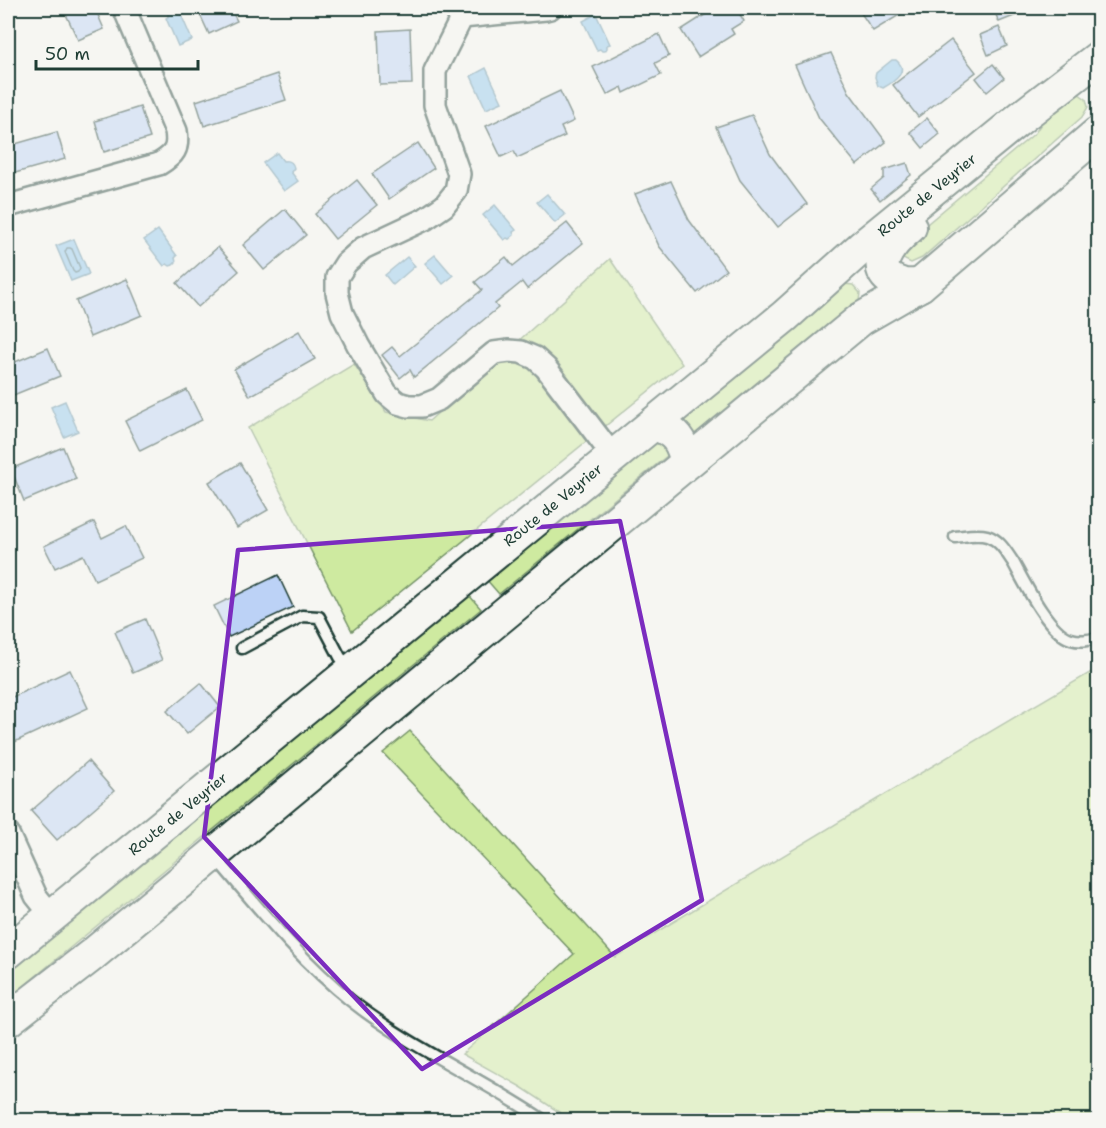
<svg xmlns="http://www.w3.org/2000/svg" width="1106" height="1128" font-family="'Shantell Sans',sans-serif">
<rect width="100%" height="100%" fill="#f6f6f2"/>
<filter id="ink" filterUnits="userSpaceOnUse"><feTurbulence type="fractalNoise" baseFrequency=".0167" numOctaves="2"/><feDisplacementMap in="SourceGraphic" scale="12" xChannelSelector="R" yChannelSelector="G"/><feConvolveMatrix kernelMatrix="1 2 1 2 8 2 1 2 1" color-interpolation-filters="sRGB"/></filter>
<g filter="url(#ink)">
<g fill="#ceeaa0" stroke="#76946a" stroke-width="1.5">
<polygon points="1079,94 1086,99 1088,107 1082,117 922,258 911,263 901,258 908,240 1035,133 1044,119 1068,96"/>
<polygon points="610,259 682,364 352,631 248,428 354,364 386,412 429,421"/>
<polygon points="844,284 853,285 860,293 859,301 692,437 677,421"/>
<polygon points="655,439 665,445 668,455 499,594 486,579"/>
<polygon points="468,594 481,609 8,999 8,973"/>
<polygon points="1098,668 1098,956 1092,960 1098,970 1098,1120 571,1120 521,1087 462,1054 574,954 383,753 410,731 615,957 914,777"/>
</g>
<g fill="#90c7ee" stroke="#6390a4" stroke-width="1.5">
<polygon points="171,11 175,11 178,13 180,12 192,40 178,46 166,18 168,17 168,13"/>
<polygon points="596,14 610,44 607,45 607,48 605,51 602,51 600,49 597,50 583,21"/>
<path d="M892 60H896C910 71 894 82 883 88L878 86 875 77 876 73Z"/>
<polygon points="486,68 502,102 486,109 471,76"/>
<path d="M277 153 283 161C290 160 293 162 294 168L291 172 298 181 284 191 263 163Z"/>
<polygon points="547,194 565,215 555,223 537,202"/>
<polygon points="495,205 516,230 513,232 514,235 509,239 507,238 504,240 483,215"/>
<polygon points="158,230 177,256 175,258 176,262 173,265 170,266 167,264 164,266 144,240"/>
<polygon points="74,239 89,274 71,281 56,246"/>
<polygon points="435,255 453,276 443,284 425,263"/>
<polygon points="407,257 415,266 393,285 385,275"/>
<polygon points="65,401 78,431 64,437 51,407"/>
</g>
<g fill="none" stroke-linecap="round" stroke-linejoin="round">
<polygon stroke="#4c747e" stroke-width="1.5" points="67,248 70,248 72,249 80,268 78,272 75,273 73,271 65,252"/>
</g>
<g fill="#bcd2f6" stroke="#1f3d34" stroke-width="1.5">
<polygon points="63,8 95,8 104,29 78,40"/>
<polygon points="197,8 230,8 237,21 209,34"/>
<polygon points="713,8 736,8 744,21 731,29 734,34 698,57 681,30 714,9"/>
<polygon points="759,8 775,8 763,15"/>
<polygon points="870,8 911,8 873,31 861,13"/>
<polygon points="993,8 1034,8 999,22"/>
<polygon points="1056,8 1073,8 1061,15"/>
<polygon points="999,27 1007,46 988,55 980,35"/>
<polygon points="410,29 412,84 380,85 378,31"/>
<polygon points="659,34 669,56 655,63 661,75 624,93 622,87 607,95 593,67"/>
<polygon points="951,40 976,72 918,117 893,85"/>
<polygon points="831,53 849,92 886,142 857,165 819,118 795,65"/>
<polygon points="993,64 1004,78 987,92 976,78"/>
<polygon points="277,74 286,100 204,126 196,101"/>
<polygon points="560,91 574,121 561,127 565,136 517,158 514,151 501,157 486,126"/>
<polygon points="140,107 150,138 104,152 95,121"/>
<polygon points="752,115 770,154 807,204 778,227 740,180 716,127"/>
<polygon points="927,118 940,134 923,148 910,132"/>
<polygon points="57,132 65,159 8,175 8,146"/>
<polygon points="418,143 434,168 389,199 372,174"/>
<polygon points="907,163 911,175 880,200 871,189 884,178 884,170"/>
<polygon points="357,180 377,205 335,239 315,214"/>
<polygon points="671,181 689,220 726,270 697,293 659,246 635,194"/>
<polygon points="285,209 306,235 264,270 243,245"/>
<polygon points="567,223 583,243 527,289 522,282 495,304 498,308 414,377 410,370 400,378 382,355 392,347 400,356 482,290 475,282 506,257 513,266"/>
<polygon points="218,247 239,271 198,307 177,283"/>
<polygon points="127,279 142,315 90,337 76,301"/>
<polygon points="299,331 315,359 250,396 234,369"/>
<polygon points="48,348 60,376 11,396 8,387 8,365"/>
<polygon points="187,390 202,420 140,451 125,421"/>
<polygon points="63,447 76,479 24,501 11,469"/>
<polygon points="240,463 268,510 237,528 209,482"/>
<polygon points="94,522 102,538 126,526 142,558 95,580 83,555 55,568 44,546"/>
<polygon points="278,575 293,607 229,637 214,606"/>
<polygon points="145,619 162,660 133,673 115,632"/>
<polygon points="70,670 88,708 8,745 8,699"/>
<polygon points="201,683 220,707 187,734 167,711"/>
<polygon points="88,761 114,791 57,840 31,811"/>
</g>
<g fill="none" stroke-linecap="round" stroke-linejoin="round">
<defs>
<g id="lane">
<path d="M955 537C965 536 977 533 987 536 1000 540 1006 552 1013 562 1024 582 1049 633 1071 639 1081 642 1089 640 1098 638"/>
<polyline points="242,648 302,616 319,617 340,657 350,669"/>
<path d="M215 857C257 906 300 960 350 1000 409 1047 481 1078 543 1120"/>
</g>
<g id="street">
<polyline points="550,8 546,9 462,17 435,71 435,105 459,174 456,191 444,206 425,219 363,248 346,263 337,277 337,293 342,313 358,345 387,394 398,403 409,406 422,406 439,399 494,353 509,351 521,352 535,358 546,368 613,456"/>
<path d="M8 206 159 164C174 155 179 149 176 131L124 8"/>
<polyline points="8,834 36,896 52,916"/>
</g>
<g id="secondary">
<path d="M910 227C893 241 863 272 901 284 906 286 914 285 920 285"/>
<path d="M655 423C676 433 681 439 687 462"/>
<polyline points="8,952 785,316 862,247 1024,115 1098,58"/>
<polyline points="8,1020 92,955 861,319 920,285 1098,133"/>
</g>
</defs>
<use href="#lane" stroke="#1f3d34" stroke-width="15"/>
<use href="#street" stroke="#1f3d34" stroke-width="26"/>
<use href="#secondary" stroke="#1f3d34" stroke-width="36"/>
<use href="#lane" stroke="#f6f6f2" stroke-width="10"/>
<use href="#street" stroke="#f6f6f2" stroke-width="21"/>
<use href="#secondary" stroke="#f6f6f2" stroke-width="32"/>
</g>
</g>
<path d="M0 0H1106V1128H0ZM620 521 702 900 422 1069 204 837 238 550Z" fill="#f6f6f2" fill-opacity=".55" fill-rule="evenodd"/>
<path fill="none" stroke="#7b2cbf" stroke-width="4.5" stroke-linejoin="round" d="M620 521 702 900 422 1069 204 837 238 550Z"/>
<g text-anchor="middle" stroke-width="6" stroke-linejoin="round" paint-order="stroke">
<g font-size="15" fill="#1f3d34" stroke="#f6f6f2">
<text transform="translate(927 195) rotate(-39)" y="5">Route de Veyrier</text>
<text transform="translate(553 505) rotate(-39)" y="5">Route de Veyrier</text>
<text transform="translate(178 814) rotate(-39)" y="5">Route de Veyrier</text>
</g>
</g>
<rect width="1106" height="1128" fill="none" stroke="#f6f6f2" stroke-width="30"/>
<rect x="15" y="15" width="1076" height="1098" fill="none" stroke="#1f3d34" stroke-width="2" filter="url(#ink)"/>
<path d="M36 60v9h162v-9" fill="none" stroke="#1f3d34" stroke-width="3"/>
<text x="45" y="60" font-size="18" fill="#1f3d34" stroke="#f6f6f2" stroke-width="4.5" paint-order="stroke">50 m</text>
</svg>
